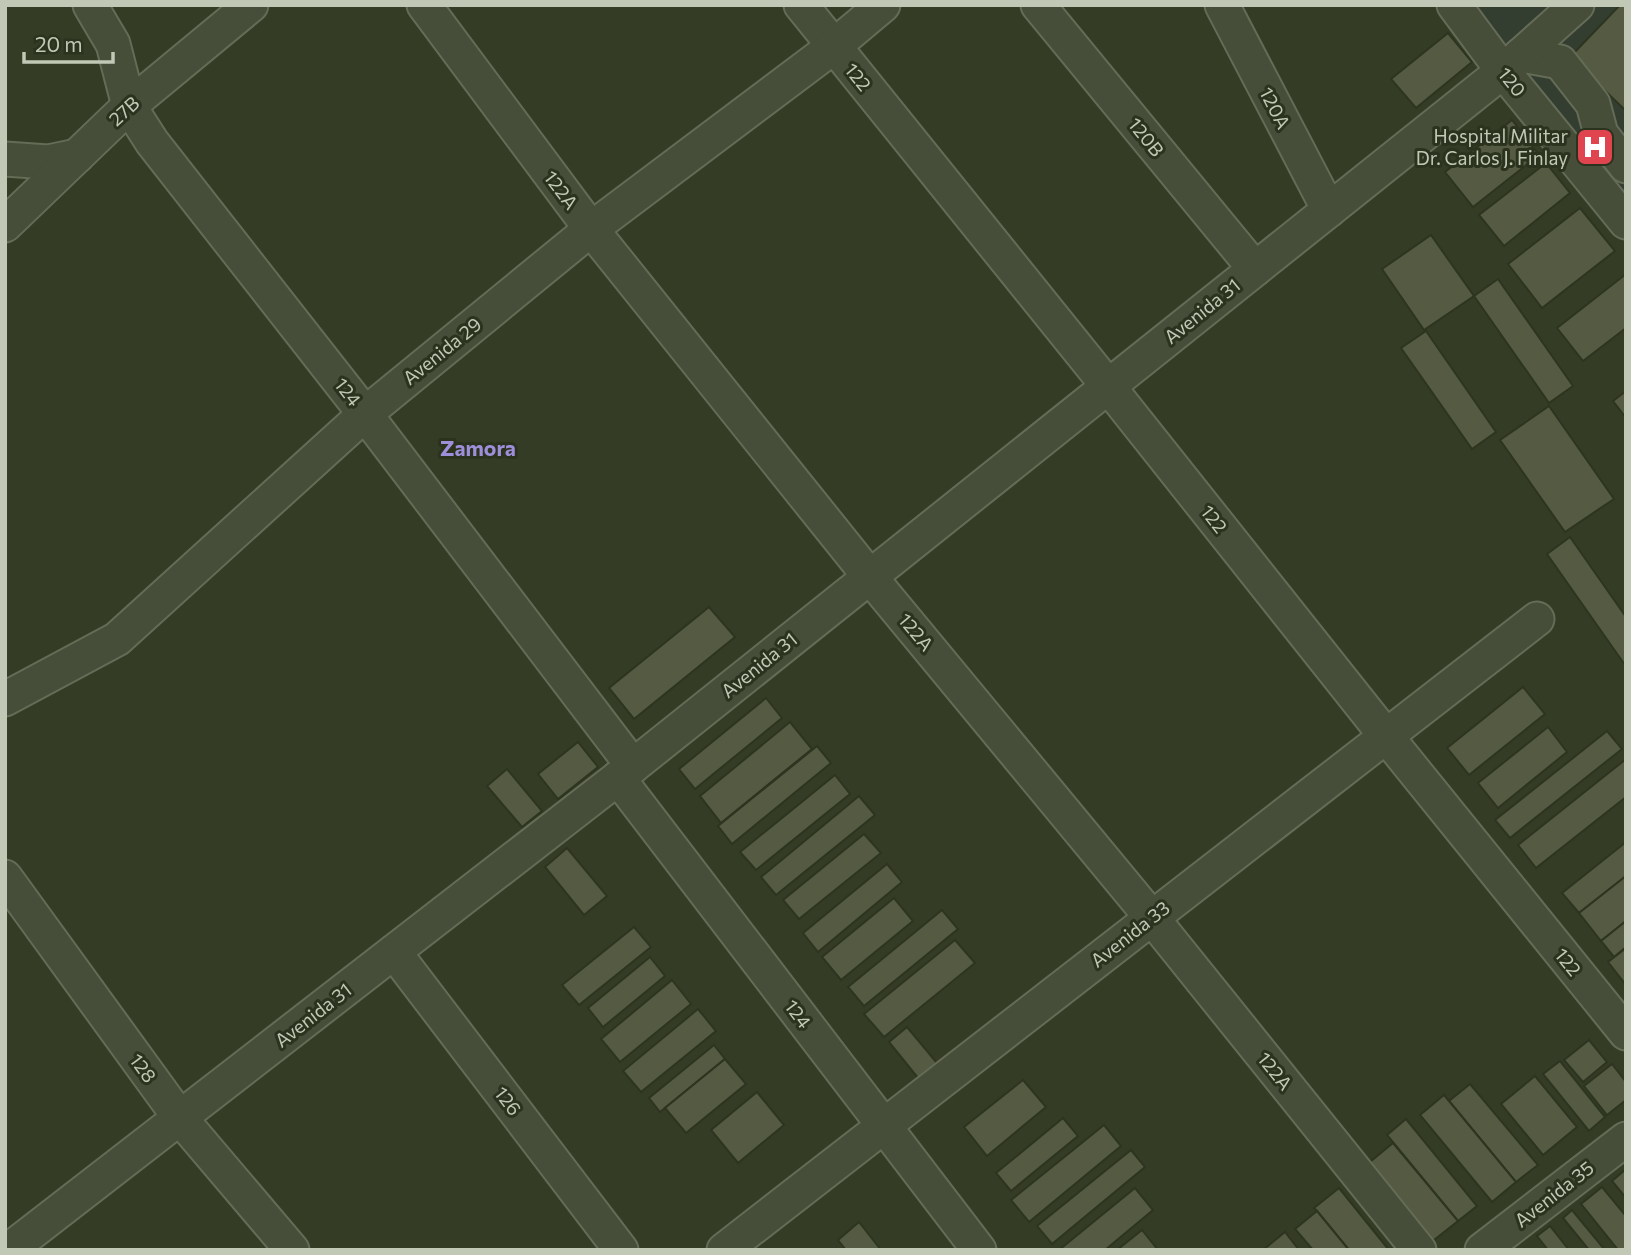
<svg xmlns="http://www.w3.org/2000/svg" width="1631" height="1255" font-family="Commissioner,sans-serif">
<rect width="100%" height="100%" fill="#353c26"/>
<polygon fill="#333e31" points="1454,5 1626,5 1626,222"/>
<g fill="#545b42" stroke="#2d3420" stroke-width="2">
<polygon points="1620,5 1626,5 1626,111 1570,57"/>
<polygon points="1448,33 1472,62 1416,108 1391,79"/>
<polygon points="1512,120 1539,155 1473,207 1445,172"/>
<polygon points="1546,163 1570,193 1504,246 1479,215"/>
<polygon points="1580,208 1615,251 1542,308 1508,264"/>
<polygon points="1431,235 1474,296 1424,330 1382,269"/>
<polygon points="1626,274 1626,328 1583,361 1557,328"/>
<polygon points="1498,279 1573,386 1549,403 1474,296"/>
<polygon points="1426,331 1496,432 1472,449 1401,348"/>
<polygon points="1626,391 1626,418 1613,401"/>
<polygon points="1549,406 1614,499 1565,532 1500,440"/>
<polygon points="1570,537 1626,617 1625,665 1547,554"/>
<polygon points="709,607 735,637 634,719 609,688"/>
<polygon points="1523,687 1545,714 1469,775 1447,748"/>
<polygon points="766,698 782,718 695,789 679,769"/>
<polygon points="790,722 812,749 721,823 700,796"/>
<polygon points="1548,727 1567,752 1498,808 1478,783"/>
<polygon points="1607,731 1622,749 1510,838 1495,820"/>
<polygon points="578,742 598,767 558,799 538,774"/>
<polygon points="817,746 831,763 732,844 718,826"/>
<polygon points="1626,759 1626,797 1536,868 1518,845"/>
<polygon points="507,769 542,811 522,827 487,786"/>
<polygon points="835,775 850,794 756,870 740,852"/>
<polygon points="859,796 875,815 776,895 761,877"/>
<polygon points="864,834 881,853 799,919 783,900"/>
<polygon points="1626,842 1626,876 1579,913 1562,893"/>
<polygon points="567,848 607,896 584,915 545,867"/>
<polygon points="887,864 902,882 818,952 803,933"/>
<polygon points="1626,876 1626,921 1601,941 1579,913"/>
<polygon points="894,898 913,921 841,980 822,957"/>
<polygon points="942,910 958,929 864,1006 848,987"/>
<polygon points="1626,921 1626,947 1614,957 1601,941"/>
<polygon points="634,927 651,947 579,1005 562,985"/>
<polygon points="955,940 975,963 884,1037 864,1014"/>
<polygon points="1626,948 1626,985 1608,962"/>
<polygon points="650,957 665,976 603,1027 588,1008"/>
<polygon points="672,980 691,1004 620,1062 601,1039"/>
<polygon points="698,1009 716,1031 641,1092 623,1071"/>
<polygon points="907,1027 937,1063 918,1078 889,1042"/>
<polygon points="1589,1040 1607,1062 1583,1082 1564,1060"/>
<polygon points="714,1045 725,1059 660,1112 649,1098"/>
<polygon points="725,1059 746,1084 686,1133 665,1108"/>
<polygon points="1560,1061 1605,1117 1589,1131 1543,1074"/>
<polygon points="1612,1064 1626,1082 1626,1100 1607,1115 1584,1086"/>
<polygon points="1535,1076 1577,1127 1543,1155 1501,1104"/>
<polygon points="1023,1080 1046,1107 987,1156 964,1127"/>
<polygon points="1470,1084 1538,1165 1516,1182 1449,1101"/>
<polygon points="757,1092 784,1125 738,1163 711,1130"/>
<polygon points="1444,1095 1516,1182 1492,1202 1420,1115"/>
<polygon points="1063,1118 1078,1136 1011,1191 996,1173"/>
<polygon points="1406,1119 1477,1206 1458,1221 1387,1135"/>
<polygon points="1104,1125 1121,1146 1029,1222 1011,1200"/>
<polygon points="1393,1143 1458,1221 1429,1244 1365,1166"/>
<polygon points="1131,1150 1145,1167 1052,1244 1037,1226"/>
<polygon points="1626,1169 1626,1198 1612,1181"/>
<polygon points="1602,1187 1626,1216 1626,1250 1618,1250 1581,1204"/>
<polygon points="1135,1188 1153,1210 1105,1250 1059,1250"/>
<polygon points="1339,1188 1389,1250 1349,1250 1317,1211 1314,1208"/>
<polygon points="1572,1210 1605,1250 1589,1250 1563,1218"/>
<polygon points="1317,1211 1349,1250 1313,1250 1295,1229"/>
<polygon points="859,1222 881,1250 846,1250 838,1240"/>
<polygon points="1550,1226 1569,1250 1548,1250 1537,1236"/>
<polygon points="1142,1230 1158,1250 1117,1250"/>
<polygon points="1285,1232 1299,1250 1263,1250"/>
</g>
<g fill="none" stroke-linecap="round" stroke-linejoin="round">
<defs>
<g id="minor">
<polyline points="90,5 113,44 129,106 152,142 365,414 633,766"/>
<polyline points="424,5 591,229 870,577 1152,918 1419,1250"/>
<polyline points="801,5 1108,386 1386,736 1626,1033"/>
<polyline points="1038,5 1255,269"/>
<polyline points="1222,5 1329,210"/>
<polyline points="1454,5 1503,71 1626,222"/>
<polyline points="1521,55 1560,62 1593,104 1601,134 1626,166"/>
<polyline points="5,159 48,162 77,156"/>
<polyline points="5,225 129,106 251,5"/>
<polyline points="5,699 117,639 365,414 591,229 833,47 883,5"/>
<polyline points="618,778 979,1250"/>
<polyline points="5,877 180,1118 292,1250"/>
<polyline points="394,952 621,1250"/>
<polyline points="9,1250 618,778 1503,71 1577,5"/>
<polyline points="724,1250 1537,619"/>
<polyline points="1482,1250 1626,1139"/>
</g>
</defs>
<use href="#minor" stroke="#646b57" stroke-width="37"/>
<use href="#minor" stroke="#464d39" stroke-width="33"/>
</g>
<defs>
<symbol id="hospital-square" viewBox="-11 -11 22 22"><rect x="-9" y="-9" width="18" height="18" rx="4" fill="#e0444e" stroke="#2b321e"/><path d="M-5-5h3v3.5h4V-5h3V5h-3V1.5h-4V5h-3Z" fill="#fff"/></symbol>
</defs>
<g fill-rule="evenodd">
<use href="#hospital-square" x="1573" y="125" width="44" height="44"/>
</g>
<g text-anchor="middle" stroke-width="6" stroke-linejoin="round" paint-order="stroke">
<g font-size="19" fill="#c1c8b5" stroke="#2b321e">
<text transform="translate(858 77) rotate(51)" y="7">122</text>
<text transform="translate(1512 82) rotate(51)" y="7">120</text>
<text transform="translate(1275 108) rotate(63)" y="7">120A</text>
<text transform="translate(124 111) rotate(-42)" y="7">27B</text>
<text transform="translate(1146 137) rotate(51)" y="7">120B</text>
<text transform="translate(561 190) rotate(53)" y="7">122A</text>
<text transform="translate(1202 311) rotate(-39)" y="7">Avenida 31</text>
<text transform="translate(442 351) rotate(-39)" y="7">Avenida 29</text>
<text transform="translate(348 392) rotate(52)" y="7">124</text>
<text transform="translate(1214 519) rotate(52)" y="7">122</text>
<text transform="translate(916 632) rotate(50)" y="7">122A</text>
<text transform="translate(759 665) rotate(-39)" y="7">Avenida 31</text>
<text transform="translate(1130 934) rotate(-38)" y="7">Avenida 33</text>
<text transform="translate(1568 962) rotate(51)" y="7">122</text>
<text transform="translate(798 1014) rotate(53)" y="7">124</text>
<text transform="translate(313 1015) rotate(-38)" y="7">Avenida 31</text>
<text transform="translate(143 1068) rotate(54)" y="7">128</text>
<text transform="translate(1275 1071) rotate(51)" y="7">122A</text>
<text transform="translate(508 1101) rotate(53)" y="7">126</text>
<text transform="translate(1554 1194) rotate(-38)" y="7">Avenida 35</text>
</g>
<g font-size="19" fill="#c1c8b5" stroke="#2b321e" text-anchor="end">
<text x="1568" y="143">Hospital Militar<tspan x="1568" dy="22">Dr. Carlos J. Finlay</tspan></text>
</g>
<g font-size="21" font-weight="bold" fill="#9e8fda" stroke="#2b321e">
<text x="478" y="456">Zamora</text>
</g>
</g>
<rect width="1631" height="1255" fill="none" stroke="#c1c8b5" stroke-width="14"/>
<path d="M24 52v10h89v-10" fill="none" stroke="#c1c8b5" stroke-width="3.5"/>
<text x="35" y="52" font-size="21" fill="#c1c8b5" stroke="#2b321e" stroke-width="5" paint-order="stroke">20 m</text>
</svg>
